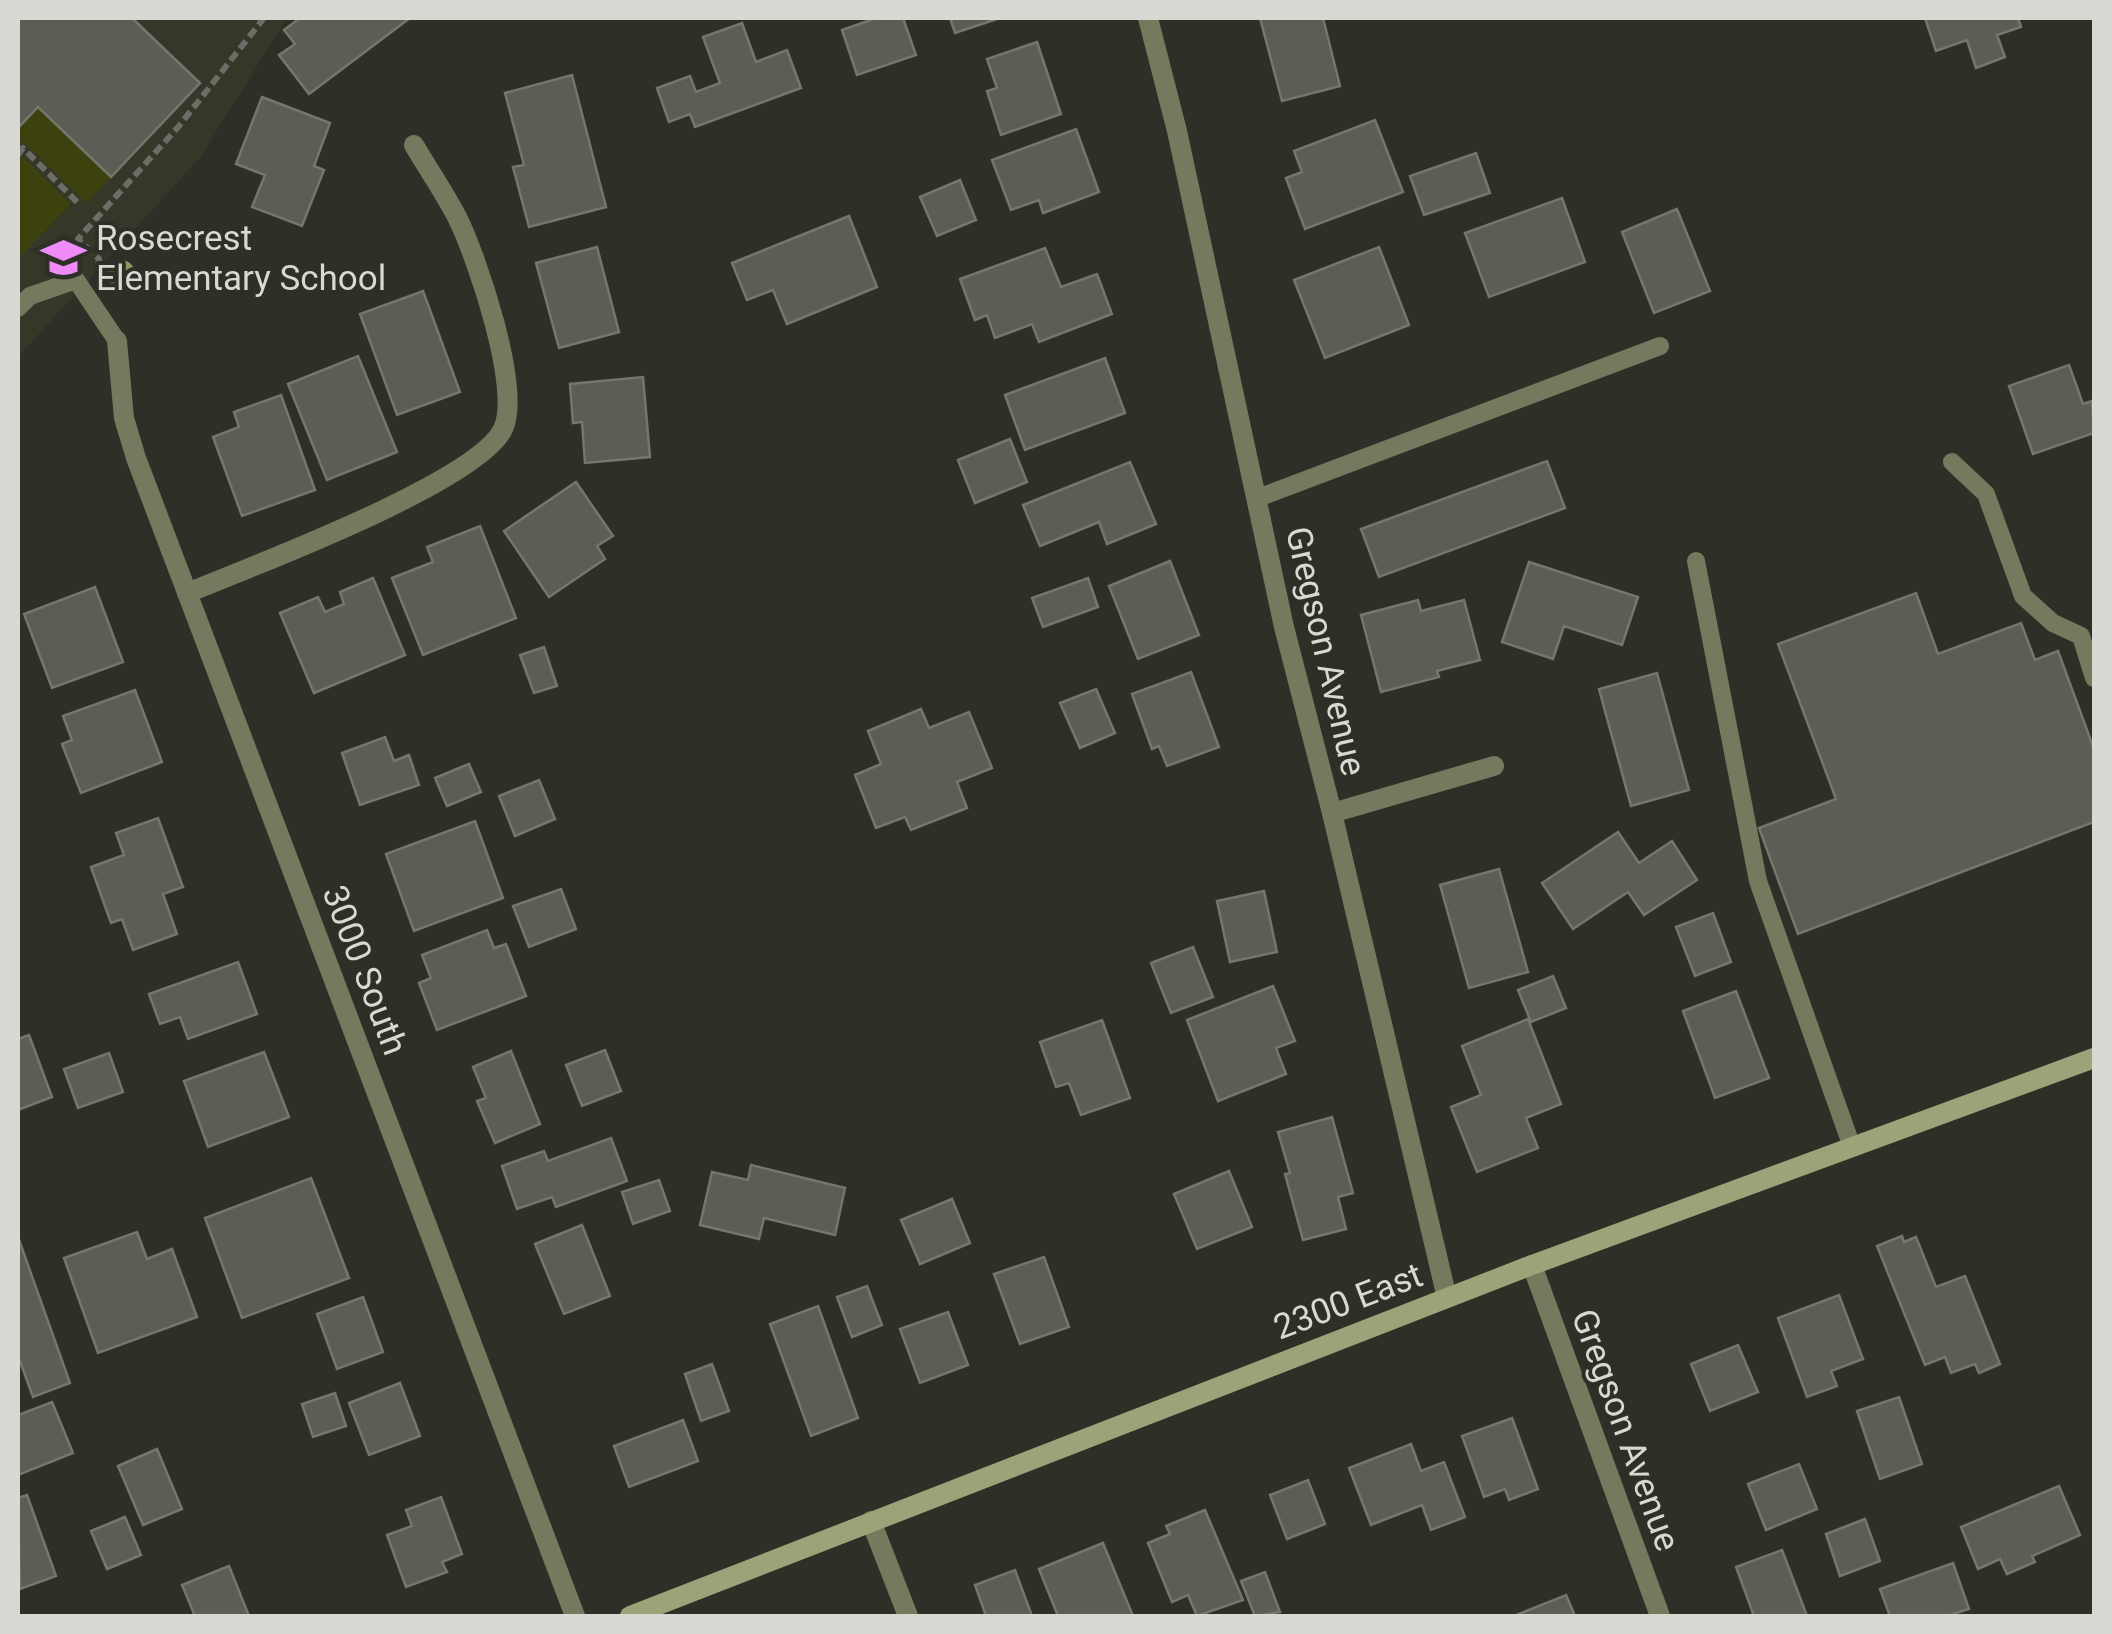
<svg xmlns="http://www.w3.org/2000/svg" width="2112" height="1634" font-family="Roboto,sans-serif">
<rect width="100%" height="100%" fill="#2e2f27"/>
<polygon fill="#353728" points="18,18 287,18 199,159 18,357"/>
<g fill="#3d410d">
<polygon points="38,107 111,177 86,203 24,142 18,147 18,128"/>
<polygon points="23,157 71,204 18,259 18,163"/>
</g>
<g fill="#5c5d54" stroke="#75766c" stroke-width="2.5">
<polygon points="18,18 132,18 200,83 111,177 38,107 18,128"/>
<polygon points="300,18 410,18 309,94 279,55 295,44 284,30"/>
<polygon points="876,18 903,18 916,55 857,75 842,30"/>
<polygon points="950,18 1000,18 955,33"/>
<polygon points="1260,18 1323,18 1340,86 1282,101"/>
<polygon points="1925,18 2018,18 2021,27 1997,35 2005,57 1976,68 1967,40 1936,51"/>
<polygon points="742,23 756,62 787,50 801,88 695,127 690,114 669,122 657,88 690,76 696,92 720,83 703,37"/>
<polygon points="1037,42 1061,114 1001,135 987,91 997,88 987,59"/>
<polygon points="572,75 606,207 529,227 513,167 524,165 505,93"/>
<polygon points="262,97 330,123 314,166 324,170 302,226 252,207 265,175 236,164"/>
<polygon points="1375,120 1403,192 1305,229 1286,178 1302,172 1294,151"/>
<polygon points="1076,129 1099,192 1043,213 1039,200 1011,210 992,160"/>
<polygon points="1476,153 1490,193 1424,215 1410,176"/>
<polygon points="960,180 976,220 937,236 920,197"/>
<polygon points="1562,198 1585,262 1489,297 1465,233"/>
<polygon points="1677,209 1710,291 1654,313 1622,232"/>
<polygon points="849,216 877,287 787,324 773,290 747,300 732,263"/>
<polygon points="597,247 619,332 559,348 536,263"/>
<polygon points="1379,247 1409,325 1325,358 1294,280"/>
<polygon points="1045,248 1061,287 1097,274 1112,314 1039,342 1032,324 995,338 987,315 975,320 960,279"/>
<polygon points="423,291 460,392 397,415 360,314"/>
<polygon points="358,356 397,452 327,480 288,384"/>
<polygon points="1105,358 1125,413 1025,450 1005,395"/>
<polygon points="2069,365 2083,404 2092,401 2094,433 2033,454 2009,386"/>
<polygon points="643,377 650,457 585,463 582,422 573,423 570,384"/>
<polygon points="281,395 315,490 242,516 213,437 239,427 234,412"/>
<polygon points="1010,439 1027,482 975,503 958,460"/>
<polygon points="1547,461 1565,508 1379,577 1361,529"/>
<polygon points="1130,462 1156,524 1107,544 1099,522 1040,546 1023,505"/>
<polygon points="576,482 613,536 597,546 605,559 549,597 504,531"/>
<polygon points="480,526 516,618 423,655 392,578 433,562 427,547"/>
<polygon points="1170,561 1199,635 1138,659 1109,586"/>
<polygon points="1529,562 1638,597 1622,645 1564,626 1553,659 1502,642"/>
<polygon points="373,578 405,655 314,693 280,613 318,597 325,612 344,604 340,592"/>
<polygon points="1088,578 1098,607 1043,627 1032,598"/>
<polygon points="95,587 123,662 52,688 24,614"/>
<polygon points="1916,593 1938,654 2021,623 2035,660 2058,651 2094,749 2094,822 1798,934 1759,828 1836,799 1778,644"/>
<polygon points="1418,600 1421,611 1464,600 1480,660 1437,671 1439,677 1381,692 1361,615"/>
<polygon points="544,647 557,686 534,693 520,655"/>
<polygon points="1191,672 1219,747 1167,766 1159,746 1152,749 1132,694"/>
<polygon points="1657,673 1689,790 1631,806 1599,689"/>
<polygon points="1096,689 1115,733 1080,748 1060,703"/>
<polygon points="135,690 162,762 81,793 62,744 72,740 63,716"/>
<polygon points="921,709 929,728 969,712 992,768 957,782 967,808 911,830 905,817 876,828 855,775 881,764 868,731"/>
<polygon points="385,737 394,761 409,755 419,785 360,805 342,753"/>
<polygon points="469,764 481,792 447,806 435,778"/>
<polygon points="539,780 555,819 515,836 499,796"/>
<polygon points="158,818 183,887 163,894 177,934 133,950 122,919 111,923 91,867 124,855 116,833"/>
<polygon points="475,821 503,898 414,931 386,854"/>
<polygon points="1618,832 1639,863 1672,841 1697,880 1644,915 1628,892 1573,929 1542,883"/>
<polygon points="1499,869 1528,972 1469,988 1440,885"/>
<polygon points="561,889 576,929 529,947 513,906"/>
<polygon points="1264,891 1277,952 1230,962 1217,901"/>
<polygon points="1713,913 1731,962 1695,976 1676,927"/>
<polygon points="487,930 494,948 506,944 526,996 437,1030 419,983 431,978 422,955"/>
<polygon points="1193,947 1213,997 1171,1013 1151,963"/>
<polygon points="238,962 257,1014 188,1039 180,1017 160,1024 149,994"/>
<polygon points="1553,976 1566,1008 1531,1022 1518,990"/>
<polygon points="1273,986 1295,1041 1276,1048 1286,1074 1218,1101 1187,1020"/>
<polygon points="1736,991 1769,1078 1715,1098 1683,1011"/>
<polygon points="1528,1019 1561,1104 1526,1118 1538,1148 1477,1172 1451,1107 1481,1095 1462,1046"/>
<polygon points="1102,1020 1130,1098 1081,1115 1069,1083 1056,1087 1040,1042"/>
<polygon points="29,1035 52,1097 18,1110 18,1039"/>
<polygon points="605,1050 621,1091 582,1106 566,1065"/>
<polygon points="511,1051 540,1124 495,1143 477,1101 486,1098 473,1067"/>
<polygon points="264,1052 289,1117 208,1147 184,1081"/>
<polygon points="109,1053 123,1092 78,1108 64,1069"/>
<polygon points="1332,1117 1353,1193 1338,1197 1346,1229 1303,1240 1285,1174 1290,1173 1278,1132"/>
<polygon points="611,1138 627,1181 556,1207 552,1197 517,1209 502,1166 544,1151 548,1161"/>
<polygon points="751,1165 845,1188 835,1235 764,1218 759,1239 700,1225 712,1172 748,1180"/>
<polygon points="1229,1171 1252,1227 1197,1249 1174,1194"/>
<polygon points="311,1178 349,1278 242,1318 205,1218"/>
<polygon points="659,1180 670,1211 633,1224 622,1192"/>
<polygon points="952,1199 970,1243 920,1264 901,1220"/>
<polygon points="582,1225 610,1296 564,1314 535,1244"/>
<polygon points="137,1232 147,1259 172,1249 197,1317 98,1353 64,1258"/>
<polygon points="1902,1236 1904,1242 1916,1237 1936,1287 1965,1276 2000,1364 1979,1373 1975,1364 1951,1373 1945,1357 1925,1365 1877,1246"/>
<polygon points="18,1237 70,1383 33,1397 18,1356"/>
<polygon points="1044,1257 1069,1327 1020,1344 994,1274"/>
<polygon points="867,1286 882,1325 852,1337 837,1297"/>
<polygon points="1839,1295 1863,1359 1831,1371 1837,1386 1807,1397 1778,1318"/>
<polygon points="363,1297 383,1352 337,1369 317,1314"/>
<polygon points="818,1306 858,1418 811,1436 770,1324"/>
<polygon points="948,1312 968,1365 920,1383 900,1329"/>
<polygon points="1738,1345 1758,1392 1710,1411 1691,1364"/>
<polygon points="712,1364 729,1411 701,1421 685,1374"/>
<polygon points="400,1383 420,1436 369,1455 349,1403"/>
<polygon points="335,1393 346,1426 313,1437 302,1404"/>
<polygon points="1899,1397 1922,1464 1880,1479 1857,1411"/>
<polygon points="52,1402 73,1453 18,1475 18,1415"/>
<polygon points="1512,1418 1538,1489 1509,1500 1505,1489 1484,1497 1462,1436"/>
<polygon points="683,1420 698,1461 629,1487 614,1446"/>
<polygon points="1411,1444 1421,1471 1444,1462 1465,1517 1431,1530 1422,1505 1371,1525 1349,1468"/>
<polygon points="157,1449 182,1509 143,1525 118,1466"/>
<polygon points="1799,1464 1817,1509 1766,1530 1748,1484"/>
<polygon points="1308,1480 1325,1524 1287,1539 1270,1495"/>
<polygon points="2059,1486 2080,1535 2032,1556 2035,1562 2007,1574 2000,1559 1978,1569 1961,1527"/>
<polygon points="27,1495 56,1576 20,1589 18,1498"/>
<polygon points="441,1497 462,1554 442,1562 447,1572 406,1587 387,1535 412,1526 406,1510"/>
<polygon points="1205,1510 1243,1600 1197,1616 1188,1595 1172,1602 1148,1543 1170,1534 1166,1526"/>
<polygon points="125,1517 141,1555 107,1569 91,1531"/>
<polygon points="1865,1519 1880,1561 1840,1576 1826,1534"/>
<polygon points="1103,1543 1133,1616 1058,1616 1039,1569"/>
<polygon points="1782,1550 1807,1616 1754,1616 1736,1567"/>
<polygon points="1953,1563 1969,1609 1947,1616 1890,1616 1880,1589"/>
<polygon points="229,1566 249,1616 195,1616 182,1585"/>
<polygon points="1015,1570 1032,1616 986,1616 975,1585"/>
<polygon points="1265,1572 1280,1612 1255,1616 1241,1581"/>
<polygon points="1566,1595 1575,1616 1514,1616"/>
</g>
<g fill="none" stroke-linecap="round" stroke-linejoin="round">
<g stroke="#6c6d66" stroke-width="6" stroke-dasharray="10 5" stroke-linecap="butt">
<polyline points="18,155 23,148 78,203"/>
<polyline points="98,265 99,259 78,239 179,126 264,18"/>
</g>
<g stroke="#75795e" stroke-width="18">
<polyline points="18,308 30,296 76,280 117,341"/>
<polyline points="1952,462 1986,494 2023,596 2053,623 2081,636 2094,678"/>
<polyline points="1258,498 1660,346"/>
<polyline points="1696,561 1758,881 1852,1147"/>
</g>
<g stroke="#75795e" stroke-width="20">
<polyline points="1148,18 1177,131 1284,627 1332,813 1447,1298"/>
<polyline points="117,341 124,418 136,458 575,1616"/>
<path d="M187 593C248 568 478 482 503 429 522 390 477 257 457 217 444 192 428 169 414 145"/>
<polyline points="1332,813 1494,766"/>
<polyline points="1532,1265 1660,1616"/>
<polyline points="871,1521 908,1616"/>
</g>
<polyline stroke="#9da378" stroke-width="20" points="630,1616 1532,1265 2094,1058"/>
</g>
<circle fill="#90965f" cx="121" cy="274" r="14"/>
<defs>
<symbol id="school-bare" viewBox="-9 -9 18 18"><path d="M0-5L7-2L0 1L-7-2ZM-4 1L0 2.5L4 1V4Q0 6-4 4Z" fill="#ef8bf7" stroke="#2e2f27" stroke-width="2.5" paint-order="stroke"/></symbol>
</defs>
<g fill-rule="evenodd">
<use href="#school-bare" x="32" y="226" width="63" height="63"/>
</g>
<g text-anchor="middle" stroke-width="8" stroke-linejoin="round" paint-order="stroke">
<g font-size="35" fill="#d9d9d4" stroke="#2e2f27" text-anchor="start">
<text x="96" y="250">Rosecrest<tspan x="96" dy="40">Elementary School</tspan></text>
</g>
<g font-size="35" fill="#d9d9d4" stroke="#2e2f27">
<text transform="translate(1326 651) rotate(77)" y="12">Gregson Avenue</text>
<text transform="translate(365 970) rotate(69)" y="12">3000 South</text>
<text transform="translate(1348 1301) rotate(-21)" y="12">2300 East</text>
<text transform="translate(1626 1430) rotate(70)" y="12">Gregson Avenue</text>
</g>
</g>
<rect width="2112" height="1634" fill="none" stroke="#d9d9d4" stroke-width="40"/>
</svg>
